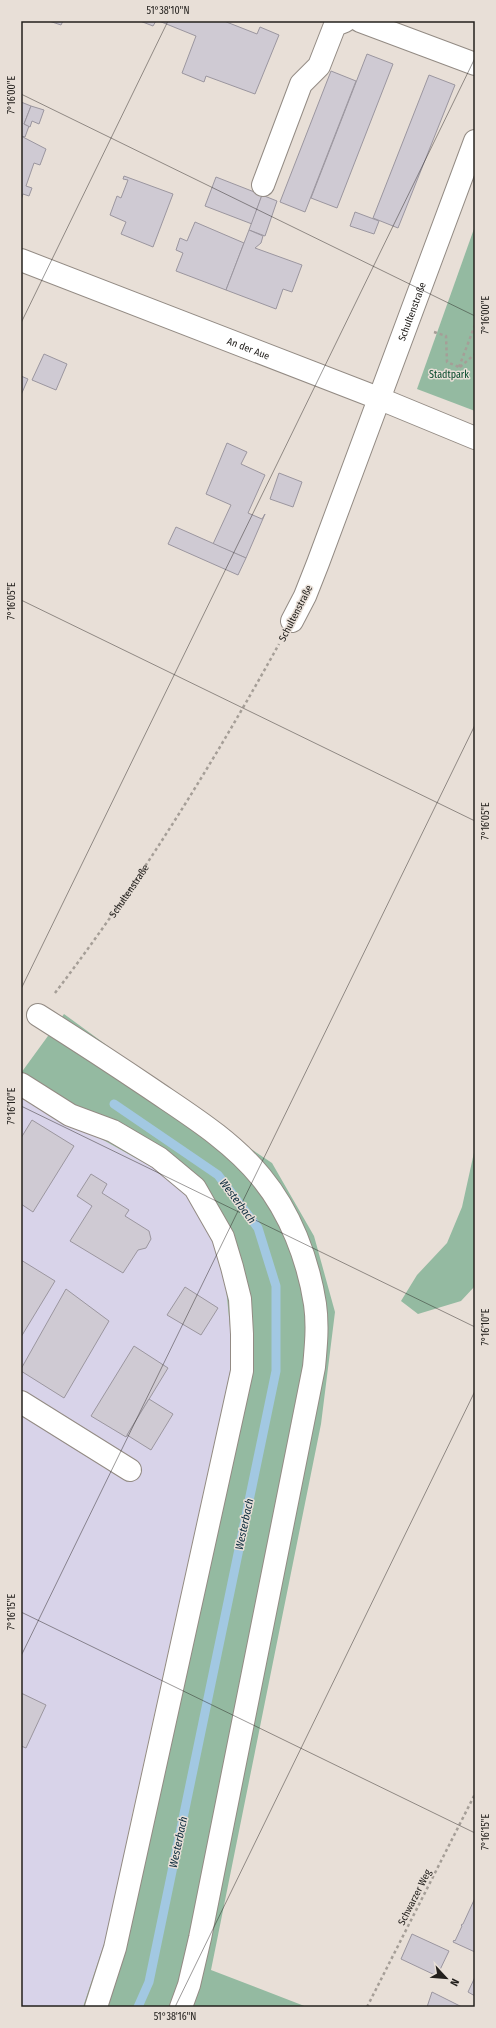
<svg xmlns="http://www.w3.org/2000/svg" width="496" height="2028" font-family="'Fira Sans Condensed',sans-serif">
<rect width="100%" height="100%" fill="#e8dfd7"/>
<polygon fill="#d8d3e9" points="21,1094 164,1174 194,1203 212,1238 226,1288 231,1337 231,1367 128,1833 112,1920 83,2007 21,2007"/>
<g fill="#94baa1">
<polygon points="475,226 475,411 417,389"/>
<polygon points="64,1014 224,1131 272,1163 314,1236 335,1312 321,1424 211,1970 307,2007 83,2007 112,1920 231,1367 231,1337 226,1288 212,1238 194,1203 164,1174 21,1094 21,1073"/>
<polygon points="475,1148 475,1286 461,1301 418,1314 401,1301 417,1275 447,1243 462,1207"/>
</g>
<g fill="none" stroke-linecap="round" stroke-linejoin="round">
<polyline stroke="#a2c8e2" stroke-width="9" points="114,1104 218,1175 258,1228 276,1286 276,1371 149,1982 138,2007"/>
</g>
<g fill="#cfcad3" stroke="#9b969f">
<polygon points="49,21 63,21 61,25"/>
<polygon points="140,21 156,21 153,26"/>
<polygon points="159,21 224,21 257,34 260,27 279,35 255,94 206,76 204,82 182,73 196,36"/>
<polygon points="367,54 393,64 337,208 311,198"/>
<polygon points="331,71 356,81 305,212 280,202"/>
<polygon points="429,75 455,85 398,228 373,218"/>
<polygon points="21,102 31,106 24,124 29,126 25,137 21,136"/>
<polygon points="31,106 44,110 39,124 32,121 30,127 24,124"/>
<polygon points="21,136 46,149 40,165 34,163 26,186 32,188 29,196 23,194 21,200"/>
<polygon points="124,176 173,194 153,247 121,234 126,222 110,215 117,196 121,198 128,180 123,179"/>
<polygon points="216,177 262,195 252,224 205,206"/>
<polygon points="262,195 277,201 265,236 249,230"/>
<polygon points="355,212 379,221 374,234 350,226"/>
<polygon points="195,222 244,243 226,290 176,271 183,253 176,250 180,238 187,241"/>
<polygon points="249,230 263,236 261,243 255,248 302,265 292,292 283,289 276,309 226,290"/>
<polygon points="44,354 67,364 56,390 32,380"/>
<polygon points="21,376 28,379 21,395"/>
<polygon points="227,443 247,452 241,464 265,475 248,513 262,519 265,514 246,558 213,544 231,505 206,494"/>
<polygon points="279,473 302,482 293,507 270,499"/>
<polygon points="176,527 246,558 238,575 168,544"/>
<polygon points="32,1120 74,1146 33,1212 21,1204 21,1138"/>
<polygon points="91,1174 107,1184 102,1193 129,1210 125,1216 149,1231 151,1239 146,1248 138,1250 123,1273 70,1241 92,1206 77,1196"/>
<polygon points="21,1260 55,1281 21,1337"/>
<polygon points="185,1287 218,1308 201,1335 167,1315"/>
<polygon points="66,1289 109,1321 64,1398 21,1371 21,1369"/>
<polygon points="134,1346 168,1368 126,1437 91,1416"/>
<polygon points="149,1399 173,1414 151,1450 127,1435"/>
<polygon points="21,1693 46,1705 26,1748 21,1746"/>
<polygon points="475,1898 475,1952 453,1942 454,1940 455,1941 462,1926 461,1925 463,1924"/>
<polygon points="412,1934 449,1951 437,1976 401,1959"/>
<polygon points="475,1977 475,1996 468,1992"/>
<polygon points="432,1992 462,2007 427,2007"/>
</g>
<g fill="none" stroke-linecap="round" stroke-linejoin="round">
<defs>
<g id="minor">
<polyline points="360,21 475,64"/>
<polyline points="263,185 301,84 319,66 335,25 345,21"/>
<path id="s2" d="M21 260 378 398 475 438"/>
<path id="s3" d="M292 621 305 596 318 563 475 141"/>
<path d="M38 1015C76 1039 113 1063 150 1088 188 1114 231 1140 261 1177 290 1212 308 1259 315 1304 318 1325 316 1346 314 1367L200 1938 189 1985 181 2007"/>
<polyline points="21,1084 70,1115 113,1131 159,1158 195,1188 223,1237 232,1267 240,1299 242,1334 242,1371 115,1948 96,2007"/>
<polyline points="21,1402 130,1470"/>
</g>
</defs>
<use href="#minor" stroke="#938b84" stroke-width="24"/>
<g stroke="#a59e97" stroke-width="2.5" stroke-dasharray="3 3" stroke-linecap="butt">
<polyline points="434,332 446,336 447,362 459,367"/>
<polyline points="459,367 475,325"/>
<polyline points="460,367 475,354"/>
<path id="s1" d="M55 993C139 883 212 765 279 644"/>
<polyline points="367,2007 475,1794"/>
</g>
<use href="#minor" stroke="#fff" stroke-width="22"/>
</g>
<path fill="none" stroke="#23201d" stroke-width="1" stroke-opacity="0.45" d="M21 94 475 316M21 323 168 21M21 600 475 821M21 989 475 58M21 1106 475 1327M21 1612 475 1833M21 1656 475 725M175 2007 475 1391"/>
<g text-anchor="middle" stroke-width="3" stroke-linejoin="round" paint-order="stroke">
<g font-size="10" fill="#23201d" stroke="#e8dfd7">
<text dy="4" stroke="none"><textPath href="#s3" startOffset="332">Schultenstraße</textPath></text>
<text dy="4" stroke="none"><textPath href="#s2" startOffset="244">An der Aue</textPath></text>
<text transform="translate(295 613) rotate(-63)" y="4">Schultenstraße</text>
<text dy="4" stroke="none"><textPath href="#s1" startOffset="126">Schultenstraße</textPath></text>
<text transform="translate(414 1897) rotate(-63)" y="4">Schwarzer Weg</text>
</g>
<g font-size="10" fill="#004728" stroke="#e8dfd7">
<text x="449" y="378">Stadtpark</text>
</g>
<g font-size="11" font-style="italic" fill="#0c2c3f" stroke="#e8dfd7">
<text transform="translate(238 1201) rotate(53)" y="4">Westerbach</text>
<text transform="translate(244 1524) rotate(-78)" y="4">Westerbach</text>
<text transform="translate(178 1842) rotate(-78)" y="4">Westerbach</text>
</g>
</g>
<rect width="496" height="2028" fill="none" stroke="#e8dfd7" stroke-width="44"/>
<g transform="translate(446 1978) rotate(116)" stroke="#e8dfd7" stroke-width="3" paint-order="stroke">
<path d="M0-3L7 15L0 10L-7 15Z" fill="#23201d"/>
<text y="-6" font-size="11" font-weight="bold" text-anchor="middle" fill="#23201d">N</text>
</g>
<rect x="22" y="22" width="452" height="1984" fill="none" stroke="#23201d" stroke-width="1.5"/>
<g font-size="10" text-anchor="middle" fill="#23201d">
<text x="168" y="14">51°38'10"N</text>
<text transform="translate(11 95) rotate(-90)" y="4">7°16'00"E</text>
<text transform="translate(485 315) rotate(-90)" y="4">7°16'00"E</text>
<text transform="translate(11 601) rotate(-90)" y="4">7°16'05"E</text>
<text transform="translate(485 821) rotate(-90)" y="4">7°16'05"E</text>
<text transform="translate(11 1106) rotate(-90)" y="4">7°16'10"E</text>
<text transform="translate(485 1327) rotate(-90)" y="4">7°16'10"E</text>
<text transform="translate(11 1612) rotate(-90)" y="4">7°16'15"E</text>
<text transform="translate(485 1832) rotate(-90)" y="4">7°16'15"E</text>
<text x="175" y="2020">51°38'16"N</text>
</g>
</svg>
